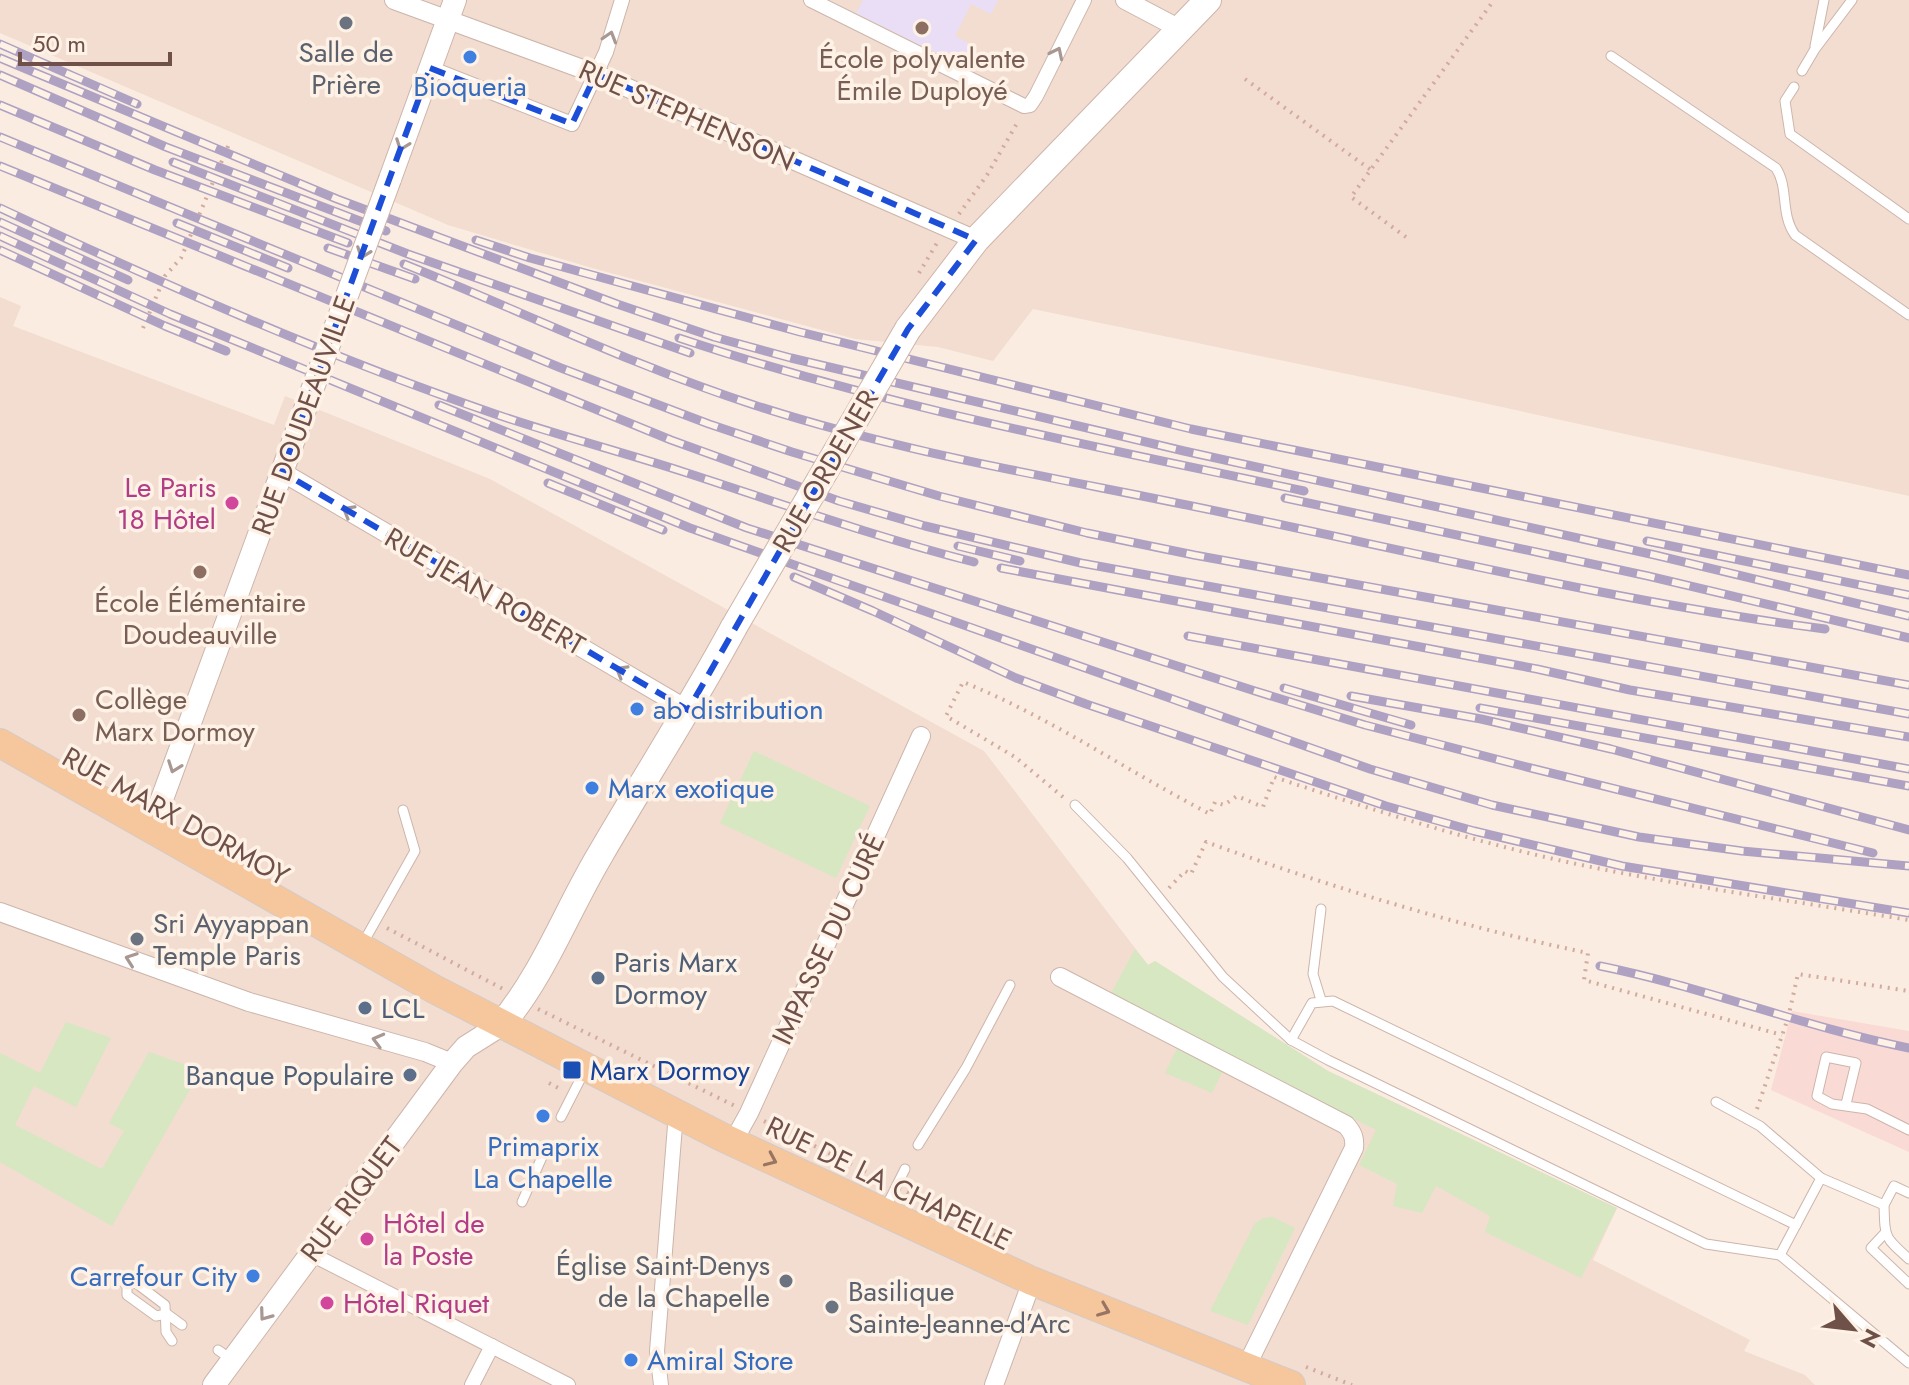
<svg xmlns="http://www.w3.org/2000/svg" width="1909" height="1385" font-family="Jost,sans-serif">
<rect width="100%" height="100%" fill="#faece1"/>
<g fill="#f2ddd0">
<polygon points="0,0 1909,0 1909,496 1410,387 1033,309 993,361 938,347 855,339 592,268 448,225 0,33"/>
<polygon points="0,297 21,306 13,326 274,425 285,396 490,479 984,751 1148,965 1155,961 1328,1071 1617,1208 1593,1260 1750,1340 1744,1351 1805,1375 1815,1385 0,1385"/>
</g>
<polygon fill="#fadad5" points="1792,1011 1909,1031 1909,1152 1771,1090"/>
<polygon fill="#e9def6" points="863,0 998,0 991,14 971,4 955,36 977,48 966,68 856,13"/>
<g fill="#d6e7c1">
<polygon points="754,751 870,806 836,878 720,823"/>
<polygon points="1135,949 1148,965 1155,961 1328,1071 1617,1208 1581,1278 1485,1232 1490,1216 1436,1186 1422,1213 1393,1206 1397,1184 1359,1165 1376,1130 1110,995"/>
<polygon points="66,1022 111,1038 76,1107 34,1086 15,1125 102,1169 124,1131 109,1123 149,1052 201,1070 112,1226 0,1162 0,1053 40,1073"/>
<polygon points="1179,1044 1225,1067 1212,1093 1165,1073"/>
<polygon points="1273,1217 1295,1228 1248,1325 1210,1311 1255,1223 1264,1218"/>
</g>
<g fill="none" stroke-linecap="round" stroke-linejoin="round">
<defs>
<g id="service">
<polyline points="1815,46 1824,0"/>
<path d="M1611 56 1776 168C1789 188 1780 214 1795 235L1909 315"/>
<polyline points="1802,71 1815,49 1852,0"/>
<polyline points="1794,87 1785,101 1790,134 1909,219"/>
<polyline points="1075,805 1127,858 1223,977 1291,1040 1328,1060 1706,1244 1780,1255 1821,1178 1760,1126 1716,1102"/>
<polyline points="1321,909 1313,974 1321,1000"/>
<polyline points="363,943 415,851 403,810"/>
<polyline points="1291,1040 1312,1003 1333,1001 1796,1225"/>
<polyline points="1846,1104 1856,1063 1826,1057 1817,1096 1832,1104 1867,1109 1909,1130"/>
<polyline points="561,1117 585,1070"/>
<polyline points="918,1145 966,1068 1010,985"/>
<path d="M1821 1178 1884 1205C1885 1238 1884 1237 1909 1259"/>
<polyline points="522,1202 542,1157"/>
<polyline points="1884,1205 1894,1186 1909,1193"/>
<polyline points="885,1209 905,1169"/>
<polyline points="1885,1233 1871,1248 1909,1284"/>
<polyline points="1780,1255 1909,1363"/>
<polyline points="115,1276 127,1285 136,1283 165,1305 166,1332 172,1341"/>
<polyline points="127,1285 127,1295 156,1316 167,1314 182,1325"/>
<polyline points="218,1350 232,1360"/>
</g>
<g id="pedestrian">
<polyline points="811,0 1024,106 1030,105 1036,96 1084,0"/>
<polyline points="430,68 572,124 606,52 622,0"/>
<polyline points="321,1259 568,1385"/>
<polyline points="472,1385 492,1346"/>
<polyline points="661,1385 657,1351 676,1113"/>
</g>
<g id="minor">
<polyline points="394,0 596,74 976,240"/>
<polyline points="1125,0 1180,29"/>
<polyline points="282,472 688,710"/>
<polyline points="0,912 249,1002 425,1052 452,1063"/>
<path d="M1060 977 1346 1125C1353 1133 1355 1138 1354 1148L1246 1367"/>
<polyline points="733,1142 749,1113 921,736"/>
<polyline points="994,1385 1032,1281"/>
</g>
<g id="tertiary">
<polyline points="390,179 455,0"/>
<polyline points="151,829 297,431"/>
<polyline points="214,1385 452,1063 466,1047 501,1025"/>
</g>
<g id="secondary">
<polyline points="908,329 976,240 1208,0"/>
<path d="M501 1025C544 974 566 912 600 855 644 779 692 705 734 627"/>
</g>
<polyline id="primary" points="0,743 434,989 722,1137 1032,1281 1291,1385"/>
</defs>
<use href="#service" stroke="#cdb5ab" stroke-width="11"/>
<use href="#pedestrian" stroke="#cdb5ab" stroke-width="16"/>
<use href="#minor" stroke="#cdb5ab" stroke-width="20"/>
<use href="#tertiary" stroke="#cdb5ab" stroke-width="24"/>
<use href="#secondary" stroke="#cfb4a9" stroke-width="28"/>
<use href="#primary" stroke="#d4cbc8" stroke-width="30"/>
<g stroke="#d2aa9e" stroke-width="4" stroke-dasharray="2 6" stroke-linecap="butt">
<polyline points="1245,79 1371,170"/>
<polyline points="959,214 987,175 1019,120"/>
<polyline points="1406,237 1351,197 1494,0"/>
<polyline points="919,273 937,243"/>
<polyline points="143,328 165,276 181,258 229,144"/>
<path d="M1063 797 1015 757 946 716 963 682C1050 717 1127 771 1210 814L1215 802 1224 805 1237 796 1263 807 1274 777C1370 809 1467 840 1567 862 1680 886 1795 901 1909 920"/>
<path d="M1169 888 1185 871 1191 874 1206 842C1334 888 1454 925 1588 953L1584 980 1782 1035"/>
<polyline points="387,928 503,989"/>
<polyline points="538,1009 735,1106"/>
<polyline points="549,1083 560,1089"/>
<polyline points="1757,1109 1788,1018 1798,974 1909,991"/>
<polyline points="764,1121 885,1181"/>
<polyline points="907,1192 1007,1241"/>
<polyline points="1306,1367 1352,1385"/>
</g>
<use href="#service" stroke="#fff" stroke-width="9"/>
<use href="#pedestrian" stroke="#fff" stroke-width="14"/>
<use href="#minor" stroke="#fff" stroke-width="18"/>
<use href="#tertiary" stroke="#fff" stroke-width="22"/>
<use href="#secondary" stroke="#fff" stroke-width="26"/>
<use href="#primary" stroke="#f6c69c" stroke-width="28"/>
<defs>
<g id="rail">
<polyline points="0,44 137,104"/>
<polyline points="0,58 337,199 617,304 714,337 791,358 1184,451 1655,555 1909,616"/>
<polyline points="0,75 166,147 386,231"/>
<polyline points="0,105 155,170 348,243"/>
<polyline points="0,137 561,368 709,424 792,452 939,496 1087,533 1194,555 1909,685"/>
<polyline points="173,162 408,254 690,353"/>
<polyline points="0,166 671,440 839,501 925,526 1081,563 1909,714"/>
<path d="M0 208C163 284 328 357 498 415 560 436 622 452 684 472 780 503 875 537 974 562"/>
<polyline points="0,222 128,280"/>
<polyline points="177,223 288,268"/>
<polyline points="0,236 170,314 690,528 1370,769 1492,805 1639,837 1742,851 1909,866"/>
<polyline points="476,240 530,258 800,332 1191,429 1909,575"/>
<polyline points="328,248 415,279"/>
<polyline points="0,250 165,326 226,351"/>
<path d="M404 264C521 311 634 366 754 405 908 455 1071 480 1230 514 1427 555 1625 603 1825 629"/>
<path d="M679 338C883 406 1094 446 1304 491"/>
<polyline points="439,405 747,528 1255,691 1365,725 1523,766 1873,853"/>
<polyline points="548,483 663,530"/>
<polyline points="1285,498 1648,576 1909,638"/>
<polyline points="1647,541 1909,595"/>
<polyline points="958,546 1020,561"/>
<polyline points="1001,568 1537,669 1630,690 1909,737"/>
<polyline points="794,577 873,611 1016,678 1086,704 1386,806 1474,831 1622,866 1909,913"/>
<polyline points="1188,636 1909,769"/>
<polyline points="1284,688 1411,725"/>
<polyline points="1351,696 1481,719 1611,749 1909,830"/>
<polyline points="1480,708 1909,786"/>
<path d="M1600 966C1704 987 1804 1027 1909 1048"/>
</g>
</defs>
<use href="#rail" stroke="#aea1c2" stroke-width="9"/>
<use href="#rail" stroke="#fef1e6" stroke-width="6" stroke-dasharray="18" stroke-linecap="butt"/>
<defs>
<polyline id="tertiary-bridge" points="297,431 390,179"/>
<polyline id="secondary-bridge" points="734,627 908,329"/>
</defs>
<use href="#tertiary-bridge" stroke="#cdb5ab" stroke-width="24" stroke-linecap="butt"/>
<use href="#secondary-bridge" stroke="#cfb4a9" stroke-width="28" stroke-linecap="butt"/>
<use href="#tertiary-bridge" stroke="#fff" stroke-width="22"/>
<use href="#secondary-bridge" stroke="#fff" stroke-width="26"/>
</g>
<defs><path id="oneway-chevron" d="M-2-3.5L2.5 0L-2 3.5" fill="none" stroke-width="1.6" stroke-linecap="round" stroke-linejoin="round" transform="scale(2)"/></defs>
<g stroke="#a99792">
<use href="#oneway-chevron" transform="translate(610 37) rotate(-73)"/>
<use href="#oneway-chevron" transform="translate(1057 53) rotate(-64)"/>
<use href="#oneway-chevron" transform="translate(402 145) rotate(110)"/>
<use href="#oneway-chevron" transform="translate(363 253) rotate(110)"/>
<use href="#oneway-chevron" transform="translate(348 511) rotate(-150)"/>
<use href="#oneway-chevron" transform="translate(621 671) rotate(-150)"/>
<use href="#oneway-chevron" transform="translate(174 767) rotate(110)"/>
<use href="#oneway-chevron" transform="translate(131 959) rotate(-160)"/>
<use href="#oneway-chevron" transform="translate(378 1040) rotate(-165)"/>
<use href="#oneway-chevron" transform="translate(265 1315) rotate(126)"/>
</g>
<g stroke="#987462">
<use href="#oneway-chevron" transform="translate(771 1160) rotate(24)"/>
<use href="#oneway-chevron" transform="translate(1104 1310) rotate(22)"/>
</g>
<path fill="none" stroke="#1d4ed8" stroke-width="6" stroke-dasharray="16 10" stroke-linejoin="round" d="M430 68 572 124 596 74 976 240 908 329 688 710 282 472Z"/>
<g fill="#6b7280" stroke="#fef1e6" stroke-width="3">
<circle cx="346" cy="23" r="8"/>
<circle cx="137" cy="939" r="8"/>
<circle cx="786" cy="1281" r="8"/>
<circle cx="832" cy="1307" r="8"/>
</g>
<g fill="#8d6e63" stroke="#fef1e6" stroke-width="3">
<circle cx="922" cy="28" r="8"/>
<circle cx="200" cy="572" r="8"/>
<circle cx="79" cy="715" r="8"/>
</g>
<g fill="#3f7fe0" stroke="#fef1e6" stroke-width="3">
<circle cx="470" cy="57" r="8"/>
<circle cx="637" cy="709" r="8"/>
<circle cx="592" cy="788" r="8"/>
<circle cx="543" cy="1116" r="8"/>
<circle cx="253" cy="1276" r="8"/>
<circle cx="631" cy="1360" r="8"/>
</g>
<g fill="#d1479c" stroke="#fef1e6" stroke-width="3">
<circle cx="232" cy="503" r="8"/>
<circle cx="367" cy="1239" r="8"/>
<circle cx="327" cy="1303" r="8"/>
</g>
<g fill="#5c6f8a" stroke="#fef1e6" stroke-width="3">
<circle cx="598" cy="978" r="8"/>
<circle cx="365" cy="1008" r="8"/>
<circle cx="410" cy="1075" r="8"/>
</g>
<rect fill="#1a4fb4" stroke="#fef1e6" stroke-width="3" x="562" y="1060" width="20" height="20" rx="4"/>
<g text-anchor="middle" stroke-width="7" stroke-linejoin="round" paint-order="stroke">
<g font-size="28" fill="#5b616d" stroke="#fef1e6" text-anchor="start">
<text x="346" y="62" text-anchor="middle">Salle de<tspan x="346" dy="32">Prière</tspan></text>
<text x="153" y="933">Sri Ayyappan<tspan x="153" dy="32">Temple Paris</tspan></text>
<text x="770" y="1275" text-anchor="end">Église Saint-Denys<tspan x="770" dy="32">de la Chapelle</tspan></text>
<text x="848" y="1301">Basilique<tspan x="848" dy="32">Sainte-Jeanne-d’Arc</tspan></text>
</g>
<g font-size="28" fill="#785e54" stroke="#fef1e6">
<text x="922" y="68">École polyvalente<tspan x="922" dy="32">Émile Duployé</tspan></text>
<text x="200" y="612">École Élémentaire<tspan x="200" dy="32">Doudeauville</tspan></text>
<text x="95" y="709" text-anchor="start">Collège<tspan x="95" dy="32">Marx Dormoy</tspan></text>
</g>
<g font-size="28" fill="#366cbe" stroke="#fef1e6" text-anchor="start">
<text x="470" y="96" text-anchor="middle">Bioqueria</text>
<text x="653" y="719">ab distribution</text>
<text x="608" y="798">Marx exotique</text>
<text x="543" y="1156" text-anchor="middle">Primaprix<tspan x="543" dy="32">La Chapelle</tspan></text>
<text x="237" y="1286" text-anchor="end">Carrefour City</text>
<text x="647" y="1370">Amiral Store</text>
</g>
<g font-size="28" fill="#705149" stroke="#fef1e6">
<text transform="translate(687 115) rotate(24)" y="10">RUE STEPHENSON</text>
<text transform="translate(303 415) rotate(-70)" y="10">RUE DOUDEAUVILLE</text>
<text transform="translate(825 471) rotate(-60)" y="10">RUE ORDENER</text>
<text transform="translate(485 591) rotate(30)" y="10">RUE JEAN ROBERT</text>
<text transform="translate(176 816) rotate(29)" y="10">RUE MARX DORMOY</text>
<text transform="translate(828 939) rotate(-65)" y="10">IMPASSE DU CURÉ</text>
<text transform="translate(889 1183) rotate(26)" y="10">RUE DE LA CHAPELLE</text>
<text transform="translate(351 1199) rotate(-53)" y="10">RUE RIQUET</text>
</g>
<g font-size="28" fill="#b23c85" stroke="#fef1e6" text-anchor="start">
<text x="216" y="497" text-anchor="end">Le Paris<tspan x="216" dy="32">18 Hôtel</tspan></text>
<text x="383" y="1233">Hôtel de<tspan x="383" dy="32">la Poste</tspan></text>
<text x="343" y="1313">Hôtel Riquet</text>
</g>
<g font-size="28" fill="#4e5e75" stroke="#fef1e6" text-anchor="start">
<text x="614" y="972">Paris Marx<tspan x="614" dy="32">Dormoy</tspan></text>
<text x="381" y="1018">LCL</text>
<text x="394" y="1085" text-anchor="end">Banque Populaire</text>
</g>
<g font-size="28" fill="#164399" stroke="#fef1e6" text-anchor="start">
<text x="590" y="1080">Marx Dormoy</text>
</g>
</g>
<g transform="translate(1853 1329) rotate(118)" stroke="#fef1e6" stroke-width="6" paint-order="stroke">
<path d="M0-6L14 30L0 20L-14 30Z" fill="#705149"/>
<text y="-12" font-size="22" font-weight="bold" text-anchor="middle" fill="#705149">N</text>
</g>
<path d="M20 52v12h150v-12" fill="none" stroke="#705149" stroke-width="4"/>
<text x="32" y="52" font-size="24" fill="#705149" stroke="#fef1e6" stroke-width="6" paint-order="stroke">50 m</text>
</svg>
